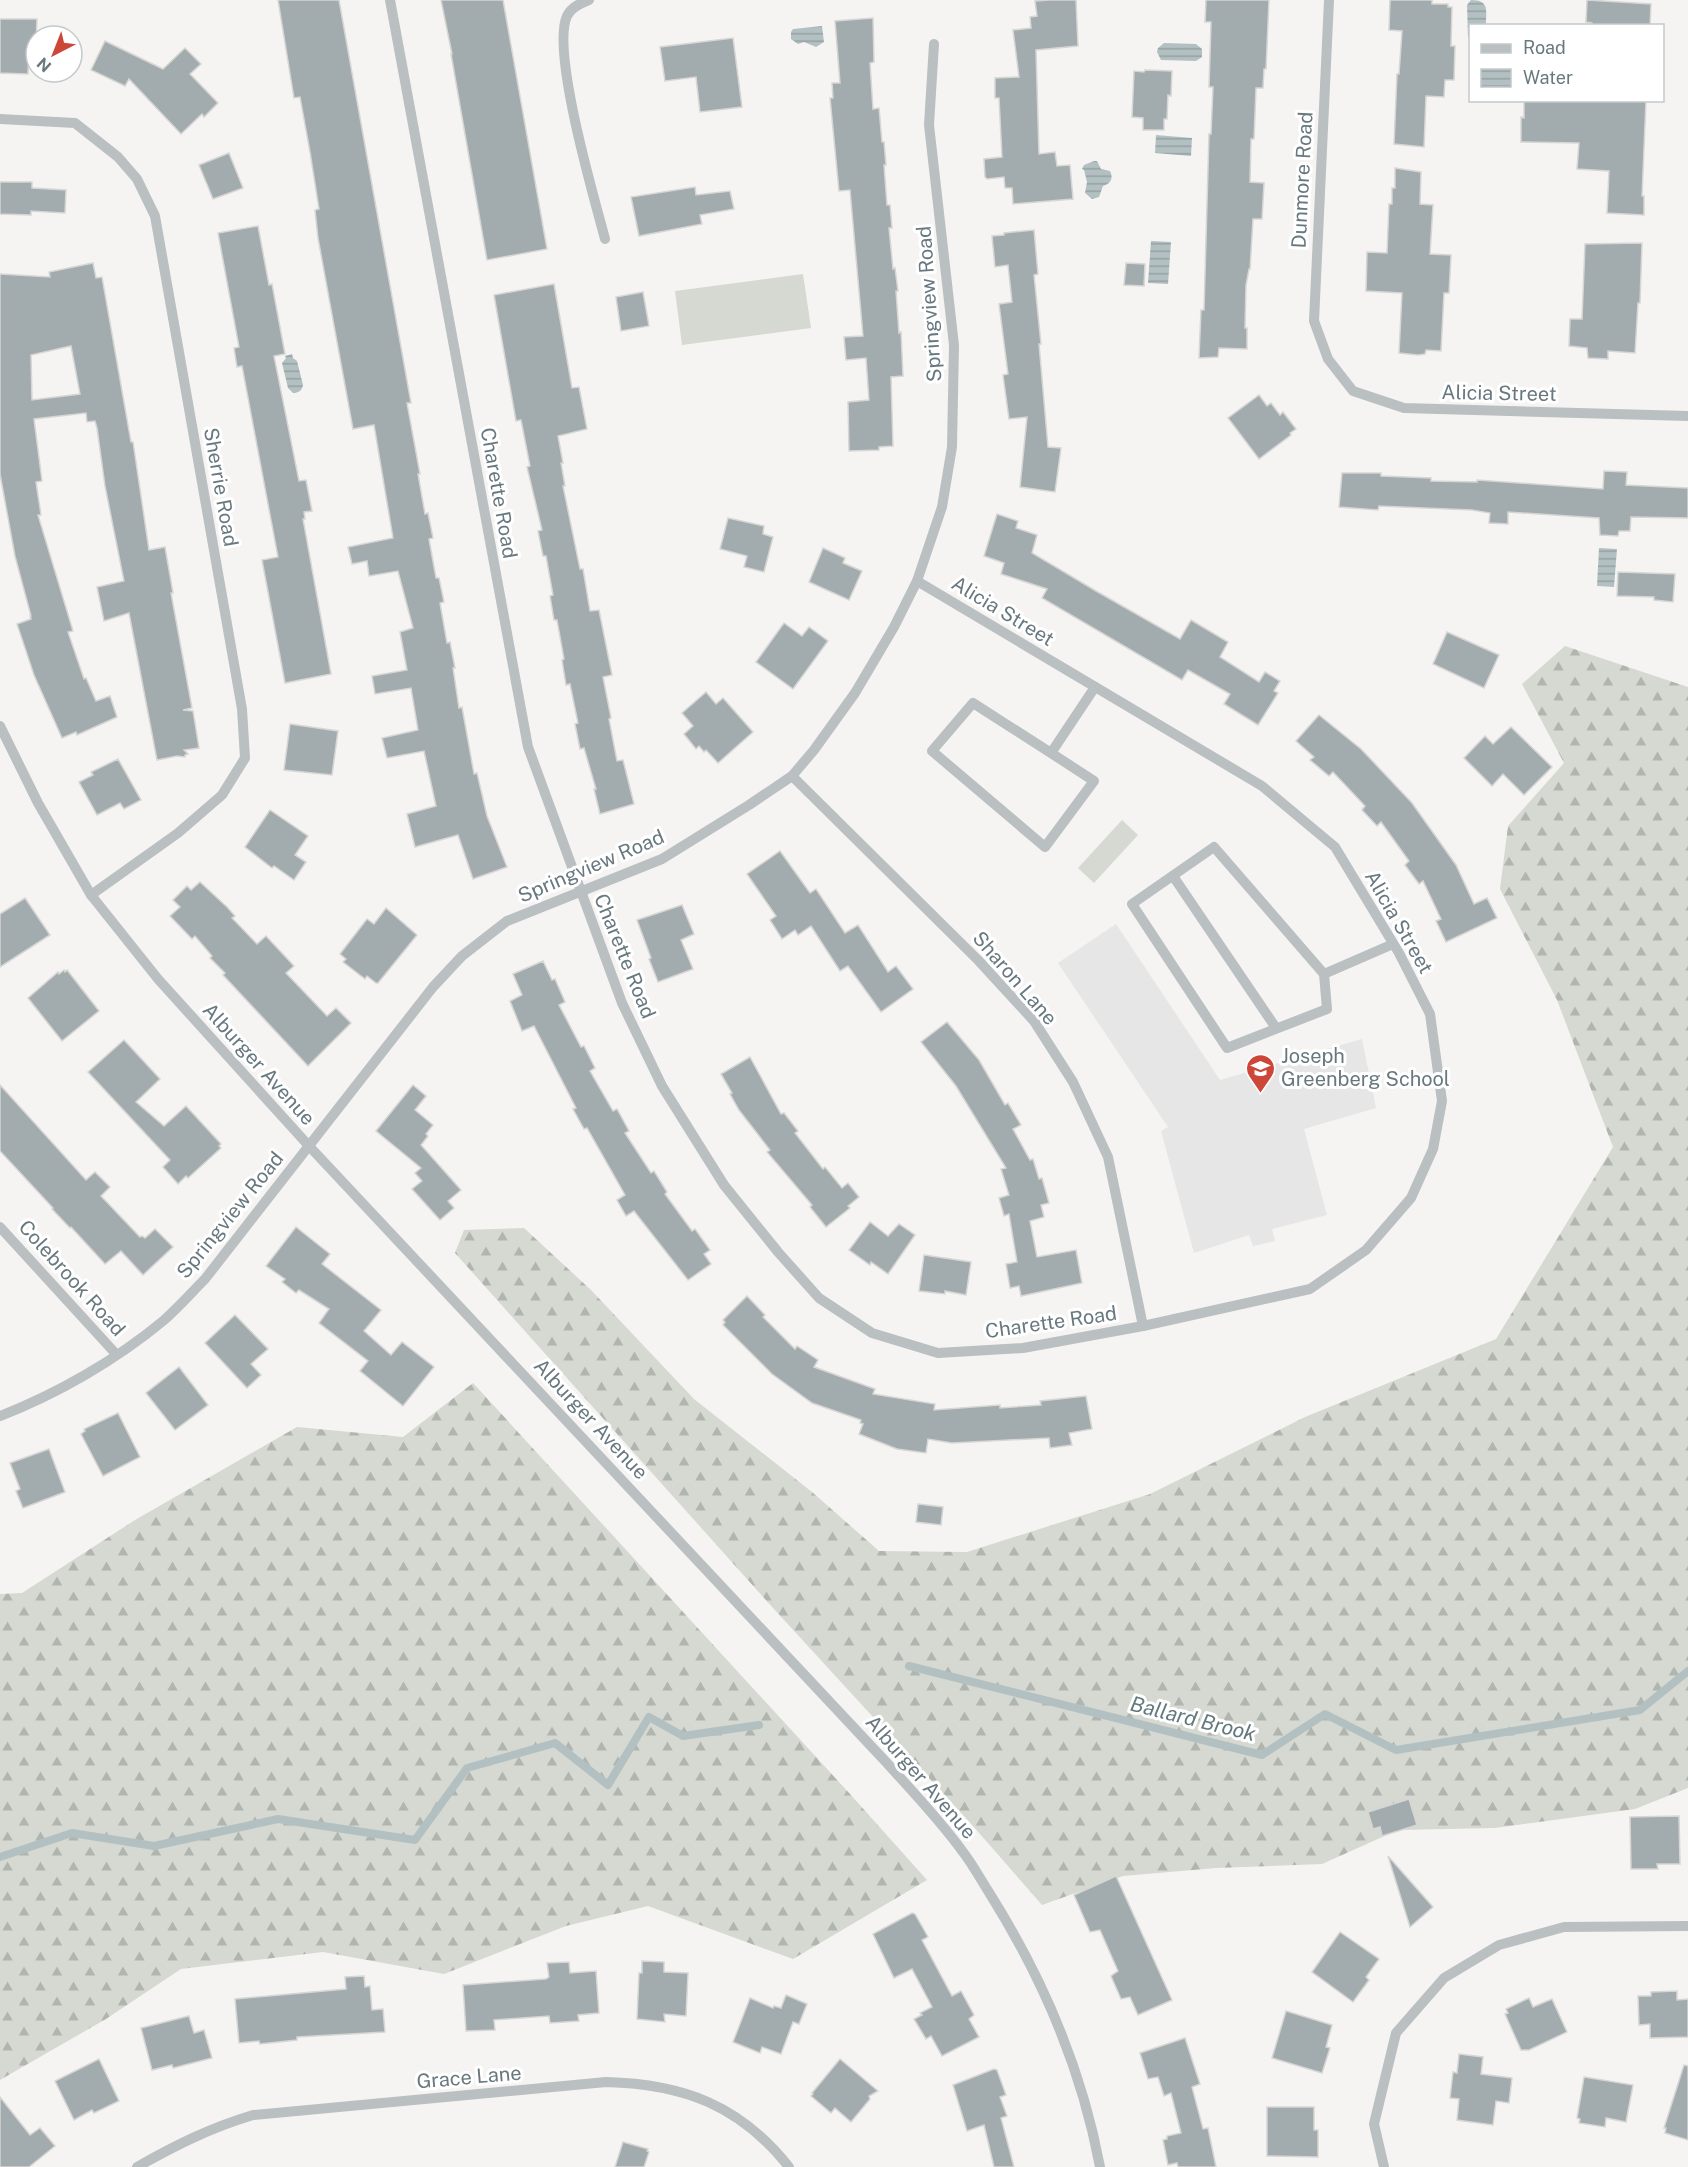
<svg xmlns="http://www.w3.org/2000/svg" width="1688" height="2167" font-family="'Public Sans',sans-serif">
<defs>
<pattern id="forest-firs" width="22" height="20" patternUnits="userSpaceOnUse" patternTransform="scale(1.5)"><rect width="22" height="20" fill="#d5d9d1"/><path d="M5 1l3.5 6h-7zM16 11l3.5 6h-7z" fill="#b1b5af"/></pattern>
<pattern id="water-rules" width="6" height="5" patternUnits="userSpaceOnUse" patternTransform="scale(1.5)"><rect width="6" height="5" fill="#b3c0c2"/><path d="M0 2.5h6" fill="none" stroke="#95a1a3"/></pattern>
</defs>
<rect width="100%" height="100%" fill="#f5f4f2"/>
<polygon fill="#e5e6e5" points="1116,924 1220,1080 1362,1039 1376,1108 1304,1129 1327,1215 1272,1229 1275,1241 1253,1246 1249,1235 1194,1253 1161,1131 1168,1127 1058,963"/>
<g fill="url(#forest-firs)">
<polygon points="1565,646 1688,687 1688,1788 1635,1809 1495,1828 1398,1830 1322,1864 1216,1868 1123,1876 1042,1905 973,1826 773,1608 455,1253 464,1230 524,1228 591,1290 694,1399 812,1492 879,1551 967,1552 1150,1494 1305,1417 1496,1339 1613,1147 1557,1000 1500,889 1508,826 1564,763 1522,684"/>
<polygon points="473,1383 850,1794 927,1880 793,1959 648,1906 566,1926 444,1974 323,1952 181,1969 106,2019 0,2080 0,1594 22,1593 135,1520 297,1427 403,1437"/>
</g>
<g fill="#d5d9d1">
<polygon points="803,274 811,328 682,345 675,291"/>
<polygon points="1122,820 1138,835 1094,883 1078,868"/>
</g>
<g fill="url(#water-rules)">
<path d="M1471 0C1490 0 1486 11 1486 25L1470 26V37H1468L1467 5Z"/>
<polygon points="822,26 824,42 816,47 804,42 798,44 791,39 791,32 793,29"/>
<polygon points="1164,43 1196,44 1202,49 1202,57 1196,61 1161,60 1157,52 1158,48"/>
<polygon points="1156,135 1192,138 1191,156 1155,153"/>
<path d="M1094 161H1097L1101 169 1110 171C1114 179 1110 184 1103 186L1099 197 1092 199 1085 193 1087 182 1084 170 1082 169 1084 165Z"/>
<polygon points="1151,241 1171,242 1168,284 1148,283"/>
<path d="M292 354 293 358 297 361 303 385C302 391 298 393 293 393L288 388 282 363 286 358 285 356Z"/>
<polygon points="1599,548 1617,549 1614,587 1597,586"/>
</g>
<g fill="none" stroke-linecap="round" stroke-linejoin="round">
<g stroke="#b3c0c2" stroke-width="8">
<polyline points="909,1666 1262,1755 1325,1714 1396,1750 1640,1710 1688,1671"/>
<polyline points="0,1857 72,1833 154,1846 278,1819 415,1840 467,1768 555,1743 608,1785 649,1717 683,1736 759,1725"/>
</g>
</g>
<g fill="#a2abae" stroke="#d6d6d4" stroke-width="1.5" fill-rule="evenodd">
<polygon points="278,0 339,0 411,403 407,403 420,474 418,474 425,514 428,513 433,538 429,539 436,578 439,578 444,602 440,603 447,643 450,642 455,668 453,668 459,708 462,707 474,774 477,773 487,816 507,867 473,879 458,835 415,847 407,814 436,806 424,751 387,758 382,738 418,730 411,688 375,694 372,676 407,670 400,632 413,628 398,571 369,576 367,561 352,564 348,547 393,538 374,425 353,429 318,238 315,210 319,209 310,152 300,97 294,98"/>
<polygon points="441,0 503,0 547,249 487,260 451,54 452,54"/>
<polygon points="1049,0 1076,0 1078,46 1036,50 1039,154 1055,152 1057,166 1070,165 1073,199 1013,204 1012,188 1005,188 1004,177 987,179 985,177 984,159 1002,157 999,98 995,98 995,78 1019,77 1013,30 1031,28 1030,17 1037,16 1035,1"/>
<polygon points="1206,0 1269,0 1266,69 1264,69 1263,88 1256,88 1254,139 1251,139 1250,182 1264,183 1262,219 1253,219 1250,269 1249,269 1246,285 1245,328 1247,328 1247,349 1219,348 1218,357 1199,358 1201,310 1204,310 1209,134 1211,134 1213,87 1209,87 1211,22 1205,22"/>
<polygon points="1390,0 1432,0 1432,4 1448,4 1448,7 1452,7 1451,46 1455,46 1454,80 1445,80 1444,97 1426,96 1424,147 1394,144 1397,74 1399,74 1402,31 1389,30"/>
<polygon points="1587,0 1651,4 1650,26 1592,26 1592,23 1586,22"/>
<polygon points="873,18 874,62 870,63 873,109 879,108 882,142 884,142 886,165 884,165 887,205 890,205 892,228 889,228 893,269 895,268 898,291 896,291 899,333 901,332 903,376 891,377 893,446 879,447 879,450 849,451 848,402 869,400 866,358 846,360 844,337 863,336 850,190 839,191 830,98 833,98 832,83 840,83 835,21"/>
<polygon points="0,19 37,19 36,43 29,43 28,74 0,73"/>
<polygon points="733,38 742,107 700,112 696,77 665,81 660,47"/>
<polygon points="105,41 163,69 185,48 201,64 190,74 218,103 204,117 202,114 181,134 129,79 125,86 91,70"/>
<polygon points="1145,70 1172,71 1171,96 1168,95 1167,119 1164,119 1164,130 1143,130 1143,118 1132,117 1134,71 1144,72"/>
<polygon points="1524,100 1646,100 1642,196 1644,196 1644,215 1607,213 1609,171 1577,169 1579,143 1521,142 1521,117 1524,118"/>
<polygon points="229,153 243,188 213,199 199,165"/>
<polygon points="1395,168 1421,172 1420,204 1433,205 1430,254 1451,255 1449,293 1444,293 1441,351 1426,350 1425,354 1418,355 1399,353 1402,293 1366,291 1367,252 1387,253 1389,204 1392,204 1392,188 1395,188"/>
<polygon points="0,182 32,182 32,188 66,190 65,213 31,211 31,215 0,214"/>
<polygon points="695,187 696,195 730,191 734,209 700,215 702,224 639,236 631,197"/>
<polygon points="258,226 269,285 272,284 285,354 274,356 299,481 306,480 312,511 304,512 305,519 303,519 331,674 285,683 262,560 278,557 242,366 237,367 234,348 239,347 218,233"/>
<polygon points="1034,230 1038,274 1034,275 1041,344 1039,344 1048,447 1061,448 1055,492 1020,487 1027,417 1009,419 1003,375 1008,374 999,304 1012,302 1008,265 995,267 992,236 1004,235 1004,233"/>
<polygon points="1642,243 1640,303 1638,303 1635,353 1608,351 1608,359 1588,358 1587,348 1569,346 1570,319 1582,319 1585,244"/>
<path d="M93 263 96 278 102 277 131 442H133L149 550 165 547 173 593H171L192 708 183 710 193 711 199 748 184 750 188 754 185 755V757L177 756 157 760 129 613 104 621 97 587 124 581 105 486 97 428 95 421 87 422 86 413 34 419 42 481 36 482 41 515H38L73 631 68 632 84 679 86 678 96 701 110 696 117 717 77 735 76 732 62 738 34 675 17 624 31 619 30 616H31L15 556 0 474V274L50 277 49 272ZM71 346 80 394 32 400 31 355Z"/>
<polygon points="1126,263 1145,264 1144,286 1124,285"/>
<polygon points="554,284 572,388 579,387 587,429 558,436 563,463 561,463 565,486 563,486 580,569 583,569 590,611 599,610 612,675 603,677 611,718 609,719 617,761 623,760 634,804 600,814 594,789 596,789 584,748 580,749 575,724 578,723 570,684 566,685 562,660 564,659 557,620 554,620 550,596 553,595 546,556 543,556 538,531 542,530 527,467 530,466 521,420 516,421 494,295"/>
<polygon points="643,292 649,326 621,331 616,297"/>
<polygon points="1259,395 1267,406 1271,403 1280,415 1283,412 1296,429 1290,433 1291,435 1259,459 1228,418"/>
<polygon points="1604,471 1627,472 1626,485 1688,488 1688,518 1631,517 1630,531 1619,531 1618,536 1600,535 1599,518 1508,512 1508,524 1489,523 1490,513 1472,510 1379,506 1378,510 1339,507 1342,473 1381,473 1381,476 1431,478 1431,481 1477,482 1477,480 1603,489"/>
<polygon points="997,514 1018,521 1016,528 1037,535 1032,553 1096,591 1180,639 1191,620 1228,642 1220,657 1259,682 1265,672 1280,681 1274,691 1278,693 1258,725 1224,704 1230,694 1188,670 1182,680 1042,598 1047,589 1001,574 1004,563 984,556"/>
<polygon points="728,518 764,526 763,534 773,537 764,572 744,567 747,556 720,549"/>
<polygon points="823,548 845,558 843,563 862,571 849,600 809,582"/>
<polygon points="1618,572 1675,574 1673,602 1654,600 1654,597 1617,596"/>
<polygon points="784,623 802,636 809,627 828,641 793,689 756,662"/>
<polygon points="1447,632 1499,655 1484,688 1433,664"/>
<polygon points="706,692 716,704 723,698 753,732 718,763 706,750 704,752 699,746 696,749 684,734 693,726 682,713"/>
<polygon points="1319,715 1361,749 1412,803 1456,865 1474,904 1487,898 1497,918 1446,942 1436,921 1441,919 1423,881 1419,884 1405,865 1409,861 1381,822 1377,826 1362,810 1365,806 1333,772 1329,776 1310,760 1314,757 1296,741"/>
<polygon points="290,724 338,731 332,775 284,770"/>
<polygon points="1511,727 1552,767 1524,795 1503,774 1492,786 1464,758 1485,736 1493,744"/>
<polygon points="118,759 141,800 124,809 120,803 97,815 79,782 93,775 91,772"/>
<polygon points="270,810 308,836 295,855 306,862 294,880 274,866 272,868 245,847"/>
<polygon points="780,851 810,893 816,889 845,933 858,925 888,972 896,966 913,989 881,1012 848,966 840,971 811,926 798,935 795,930 782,939 770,920 776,916 747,874"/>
<polygon points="200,882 227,907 235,916 232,918 257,944 266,936 294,966 286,973 327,1016 336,1008 351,1023 308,1066 223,975 225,973 210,958 212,956 195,936 192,939 170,916 180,907 173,900 187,886 191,890"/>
<polygon points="25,898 50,935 0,967 0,914"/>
<polygon points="682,905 694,934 681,940 693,969 658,982 649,959 651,958 637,920"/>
<polygon points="386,908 417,935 378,983 376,983 367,976 365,979 343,962 346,959 340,954 367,919 374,924"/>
<polygon points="543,961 552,980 555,979 565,1002 559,1005 581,1047 584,1046 595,1068 590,1071 613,1111 617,1109 629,1131 625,1133 651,1173 654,1171 667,1192 665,1194 692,1231 695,1229 710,1250 704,1254 711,1264 688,1280 634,1211 626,1216 617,1200 625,1195 587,1128 584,1129 573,1109 576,1108 534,1026 522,1031 510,1001 522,995 513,974"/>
<polygon points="64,970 65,972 67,970 99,1011 62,1041 28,998 58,972 59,974"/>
<polygon points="947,1022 979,1060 1005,1105 1008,1103 1021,1125 1013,1129 1030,1160 1033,1159 1039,1179 1042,1178 1049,1203 1041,1205 1044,1217 1030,1221 1037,1257 1076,1250 1082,1283 1021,1296 1019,1286 1010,1288 1006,1264 1017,1262 1009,1214 1004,1216 999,1198 1009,1195 1001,1169 1006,1168 956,1086 921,1042"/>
<polygon points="124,1040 160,1079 136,1102 164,1126 186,1106 221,1144 219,1146 221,1148 188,1178 186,1176 178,1184 163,1167 170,1160 88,1072"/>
<polygon points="750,1057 781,1114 784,1113 798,1131 795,1133 823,1169 825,1167 842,1188 848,1183 859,1197 848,1206 850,1208 826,1227 810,1207 812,1205 767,1152 770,1150 739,1110 730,1094 732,1093 721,1074"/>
<polygon points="0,1085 86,1180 95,1172 110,1187 101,1196 140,1237 142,1236 145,1238 155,1229 173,1247 143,1275 121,1251 105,1264 71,1227 70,1228 52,1209 53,1208 0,1151"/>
<polygon points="413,1085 426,1096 415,1110 433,1125 426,1134 428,1136 421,1145 461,1190 448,1201 454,1208 440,1220 412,1189 422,1181 415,1173 421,1168 376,1131"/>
<polygon points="870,1222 888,1236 899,1224 915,1235 888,1274 871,1262 870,1265 849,1250"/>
<polygon points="296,1227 330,1254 322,1264 381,1310 364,1331 391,1355 402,1342 434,1367 403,1406 360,1371 368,1361 319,1323 329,1309 299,1290 296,1293 282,1282 285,1279 266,1266"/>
<polygon points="924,1255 971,1262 966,1295 945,1291 945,1294 919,1291"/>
<polygon points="747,1296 765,1315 763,1317 795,1349 797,1346 818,1360 814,1367 875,1389 873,1394 935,1404 934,1410 1000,1405 1000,1408 1041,1405 1040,1401 1086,1396 1092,1429 1069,1433 1072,1445 1050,1448 1049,1438 952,1443 928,1439 926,1453 897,1449 859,1434 863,1424 860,1423 861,1420 812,1403 772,1374 723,1325 725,1322 723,1320"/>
<polygon points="235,1315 268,1349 251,1364 261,1375 247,1388 205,1343"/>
<polygon points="179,1367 208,1405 175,1430 146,1393"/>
<polygon points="118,1413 140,1457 103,1476 81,1434 85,1431 84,1429"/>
<polygon points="49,1449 65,1492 23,1508 16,1491 20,1489 10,1463"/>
<polygon points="918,1504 943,1507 941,1525 916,1522"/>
<polygon points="1409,1799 1417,1825 1382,1836 1380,1827 1373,1829 1368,1812"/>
<polygon points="1679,1816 1680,1864 1657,1864 1658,1869 1631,1869 1630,1817"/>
<polygon points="1388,1856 1433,1907 1410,1927"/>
<polygon points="1116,1876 1172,2000 1138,2015 1130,1997 1121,1999 1111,1976 1118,1971 1100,1930 1090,1932 1074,1895"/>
<polygon points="912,1913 915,1914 928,1937 922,1940 952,1996 961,1991 974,2015 969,2019 979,2037 942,2056 931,2036 926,2039 914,2019 922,2015 920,2013 932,2007 912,1969 894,1978 873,1934"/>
<polygon points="1340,1932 1379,1959 1366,1977 1369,1980 1353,2002 1312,1972"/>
<polygon points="642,1961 664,1962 664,1972 688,1973 686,2016 664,2014 665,2022 637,2019 639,1973 642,1973"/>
<polygon points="569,1962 570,1973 596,1971 599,2013 578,2015 579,2021 550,2023 549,2016 494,2020 495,2030 466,2031 463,1985 546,1979 549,1977 547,1963"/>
<polygon points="364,1976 365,1987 370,1986 372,2010 383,2009 385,2032 297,2037 297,2040 260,2044 259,2041 239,2043 235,1999 346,1989 345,1977"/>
<polygon points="1677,1991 1677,2000 1688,1999 1688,2037 1650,2038 1650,2024 1639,2025 1638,1996 1651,1996 1651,1992"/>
<polygon points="786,1995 807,2004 799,2024 793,2022 781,2054 762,2047 760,2053 733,2042 750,1998 773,2008 774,2006 781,2008"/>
<polygon points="1529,1998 1533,2007 1552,1999 1567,2032 1529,2050 1521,2050 1505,2014 1508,2013 1506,2009"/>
<polygon points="1286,2011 1332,2025 1326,2047 1330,2048 1322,2073 1272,2058"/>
<polygon points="189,2016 194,2033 204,2030 212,2058 173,2068 172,2065 152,2070 141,2028"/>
<polygon points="1185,2038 1200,2084 1192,2087 1203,2129 1208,2128 1216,2167 1178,2167 1177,2163 1168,2165 1163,2140 1167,2139 1167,2136 1181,2133 1171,2093 1164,2096 1158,2077 1148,2079 1140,2053"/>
<polygon points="1459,2054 1483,2057 1481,2074 1512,2078 1509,2103 1496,2101 1493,2125 1457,2120 1459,2099 1450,2098 1453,2072 1457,2073"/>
<polygon points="99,2059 119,2101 94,2113 92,2110 74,2120 55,2081"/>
<polygon points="840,2059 878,2091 869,2096 870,2099 851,2122 835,2108 831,2113 811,2096 813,2094 812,2093"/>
<polygon points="1684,2065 1688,2066 1688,2140 1665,2133 1666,2128 1664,2128"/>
<polygon points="994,2069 997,2070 1006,2095 1000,2097 1007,2116 1001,2118 1014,2167 994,2167 984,2125 967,2131 953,2085"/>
<polygon points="1584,2077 1633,2085 1626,2122 1606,2118 1605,2127 1579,2123 1580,2119 1577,2118"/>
<polygon points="0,2097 30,2135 40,2128 55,2146 29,2167 0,2167"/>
<polygon points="1267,2107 1314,2107 1314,2130 1318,2130 1318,2157 1267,2156"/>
<polygon points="623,2142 648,2149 647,2151 649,2152 644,2167 615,2167"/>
</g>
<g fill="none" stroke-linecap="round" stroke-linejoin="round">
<g stroke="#babfc1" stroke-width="10">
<polyline points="390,0 528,747 622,1003 662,1086 724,1185 778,1252 819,1298 872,1333 938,1353 1023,1348 1143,1326 1310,1289 1366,1250 1411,1198 1433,1149 1442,1101 1430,1014 1399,953 1335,847 1262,786 917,581"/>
<path d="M589 0C581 3 571 7 567 16 551 51 594 197 605 239"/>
<polyline points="1329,0 1314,321 1328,359 1353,391 1404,408 1688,416"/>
<polyline points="0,119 75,123 118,157 137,179 155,216 242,709 245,758 222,795 178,833 91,895"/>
<path d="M0 726 38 803 91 895 158 979 309 1146 886 1762C912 1791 940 1820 963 1852 973 1865 981 1880 990 1894 1042 1977 1082 2070 1100 2167"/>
<polyline points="1051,753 1094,781 1045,847 932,751 973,703 1051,753 1095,687"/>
<polyline points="792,776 978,960 1034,1021 1073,1082 1108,1157 1143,1326"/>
<polyline points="1173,876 1276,1028"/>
<polyline points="1324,974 1327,1009 1227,1048 1132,904 1214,847 1324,974 1393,944"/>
<polyline points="0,1227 116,1354"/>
<path d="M0 1416C57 1394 116 1360 163 1321 178 1308 191 1293 205 1279L433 987 462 956 507 921 662 859 749 805 792 776 814 750 855 693 894 627 917 581 942 507 952 447 954 345 929 125 934 44"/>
<path d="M137 2167C176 2145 210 2128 253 2115L606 2082C683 2084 740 2105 789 2167"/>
<polyline points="1384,2167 1374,2124 1396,2033 1444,1978 1499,1945 1564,1927 1688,1926"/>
</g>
</g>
<defs>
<symbol id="school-pin" viewBox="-11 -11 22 30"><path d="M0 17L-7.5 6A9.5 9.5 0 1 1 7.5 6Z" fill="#cd4739" stroke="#fff"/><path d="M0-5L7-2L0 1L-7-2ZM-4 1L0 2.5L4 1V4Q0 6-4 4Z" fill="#fff"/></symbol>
</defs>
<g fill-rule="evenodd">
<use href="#school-pin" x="1244" y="1052" width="33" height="45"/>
</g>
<g text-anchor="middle" stroke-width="6" stroke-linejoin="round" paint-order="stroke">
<g font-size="20" fill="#68787f" stroke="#fff">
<text transform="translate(1302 180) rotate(-87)" y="7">Dunmore Road</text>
<text transform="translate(929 304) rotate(-94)" y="7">Springview Road</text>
<text transform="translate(1499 393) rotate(1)" y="7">Alicia Street</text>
<text transform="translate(221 487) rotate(80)" y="7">Sherrie Road</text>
<text transform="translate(499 493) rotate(80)" y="7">Charette Road</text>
<text transform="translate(1003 611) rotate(31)" y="7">Alicia Street</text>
<text transform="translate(591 866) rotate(-23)" y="7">Springview Road</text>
<text transform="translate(1399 922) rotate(60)" y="7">Alicia Street</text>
<text transform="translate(625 956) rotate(68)" y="7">Charette Road</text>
<text transform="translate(1015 978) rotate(49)" y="7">Sharon Lane</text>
<text transform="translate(259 1064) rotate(48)" y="7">Alburger Avenue</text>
<text transform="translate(230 1215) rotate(-51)" y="7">Springview Road</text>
<text transform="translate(72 1278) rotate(48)" y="7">Colebrook Road</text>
<text transform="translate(1051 1322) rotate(-8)" y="7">Charette Road</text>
<text transform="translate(591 1419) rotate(47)" y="7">Alburger Avenue</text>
<text transform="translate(921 1777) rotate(49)" y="7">Alburger Avenue</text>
<text transform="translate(469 2077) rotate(-5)" y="7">Grace Lane</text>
</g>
<g font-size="20" fill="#68787f" stroke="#fff" text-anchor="start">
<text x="1281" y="1063">Joseph<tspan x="1281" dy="23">Greenberg School</tspan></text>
</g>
<g font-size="21" font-style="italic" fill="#63797c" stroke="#fff">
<text transform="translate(1193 1719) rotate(14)" y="7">Ballard Brook</text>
</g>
</g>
<rect x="1469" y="24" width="195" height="78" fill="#ffffff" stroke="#c3c9cc" stroke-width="1.5"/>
<rect x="1481" y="44" width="30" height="9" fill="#babfc1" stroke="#c3c9cc" stroke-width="1.5"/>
<text x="1523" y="54" font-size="18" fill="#68787f">Road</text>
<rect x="1481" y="69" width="30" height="18" fill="url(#water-rules)" stroke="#c3c9cc" stroke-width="1.5"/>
<text x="1523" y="84" font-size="18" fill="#68787f">Water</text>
<g transform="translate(54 54) rotate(222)"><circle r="28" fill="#ffffff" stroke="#c3c9cc" stroke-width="1.5"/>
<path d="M0-4.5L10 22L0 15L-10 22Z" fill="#cd4739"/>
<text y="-9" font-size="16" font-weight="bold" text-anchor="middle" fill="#68787f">N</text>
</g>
</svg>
